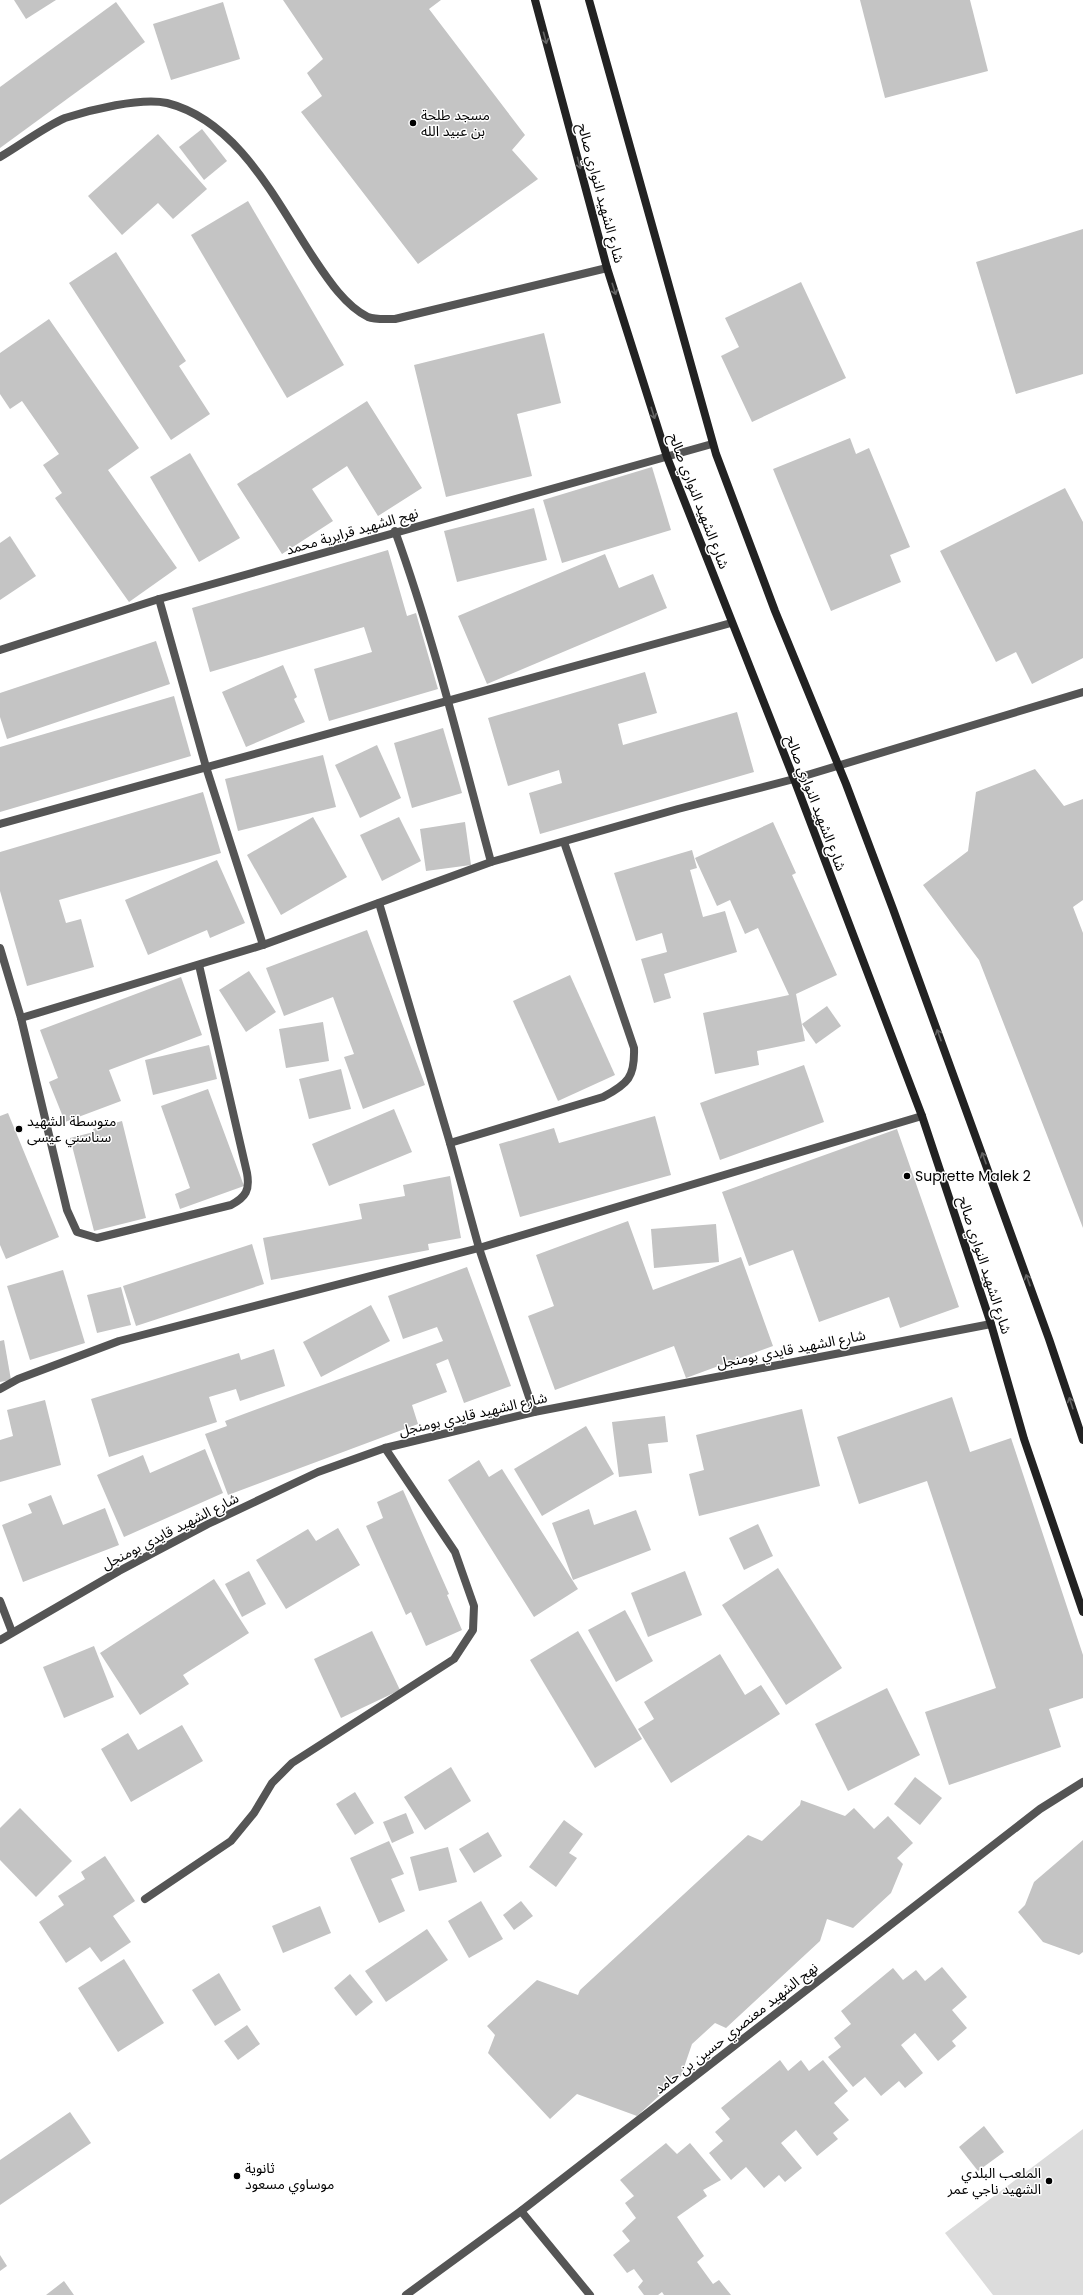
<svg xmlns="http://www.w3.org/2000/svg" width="1083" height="2295" font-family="Poppins,'Noto Sans Arabic',sans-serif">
<rect width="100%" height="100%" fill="#fff"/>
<polygon fill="#dcdcdc" points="1083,2129 1083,2295 993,2295 945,2233"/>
<g fill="#c4c4c4">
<polygon points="14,0 56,0 26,19"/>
<polygon points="283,0 441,0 429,9 525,135 512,150 538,179 418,264 301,112 322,96 307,73 323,59"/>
<polygon points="860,0 970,0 988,71 885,98"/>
<polygon points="116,2 145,42 0,148 0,87"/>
<polygon points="223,2 240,59 171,80 153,24"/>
<polygon points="202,129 227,161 204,180 179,147"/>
<polygon points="158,134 207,189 173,219 158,203 122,235 88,196"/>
<polygon points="248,201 344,365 287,398 191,235"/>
<polygon points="1083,229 1083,374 1016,394 976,262"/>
<polygon points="116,252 186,361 179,366 210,414 171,440 69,283"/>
<polygon points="801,282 846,378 752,422 721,356 739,347 725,318"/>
<polygon points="49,319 139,448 108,470 177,568 129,602 55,498 62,493 43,465 59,454 22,401 10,409 0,394 0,353"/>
<polygon points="544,333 561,403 517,414 532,476 446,497 414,365"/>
<polygon points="367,401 422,488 378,516 347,466 312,489 333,521 282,554 237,484"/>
<polygon points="850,438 856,454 869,448 910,547 890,555 901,582 831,611 773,469"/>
<polygon points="190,453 240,538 199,562 150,477"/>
<polygon points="652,467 671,530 562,563 543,500"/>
<polygon points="1065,488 1083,522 1083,658 1032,684 1016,652 996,662 940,551"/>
<polygon points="534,508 547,560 457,582 444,531"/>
<polygon points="10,536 36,576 0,600 0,543"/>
<polygon points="388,550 407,616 416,613 438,689 329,721 314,669 372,652 364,627 210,672 192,608"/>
<polygon points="605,554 619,588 653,574 667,608 487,684 458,616"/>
<polygon points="156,641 170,684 7,739 0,717 0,693"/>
<polygon points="283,665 297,697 294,699 305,722 246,747 222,692"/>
<polygon points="645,672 657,713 618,724 623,745 737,712 754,772 540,834 529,793 562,783 559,770 508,786 488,718"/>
<polygon points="174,696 191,756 0,812 0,747"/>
<polygon points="443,728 462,793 412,808 394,743"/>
<polygon points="377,745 401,798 360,818 335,765"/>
<polygon points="323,755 336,807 238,831 225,779"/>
<polygon points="1035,769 1064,806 1083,799 1083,900 1073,907 1083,933 1083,1228 979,960 923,885 968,851 976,792"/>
<polygon points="203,792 221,853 59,900 66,923 81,919 94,967 27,986 0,891 0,852"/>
<polygon points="313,817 347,877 281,915 247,855"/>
<polygon points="399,817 421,861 382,881 360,835"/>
<polygon points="465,822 471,865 426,871 420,829"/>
<polygon points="773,822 796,873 792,875 837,975 796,994 805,1041 757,1051 759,1065 715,1074 703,1013 789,995 758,928 745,934 730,900 717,906 695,858"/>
<polygon points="692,850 697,868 690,870 703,917 725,911 737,952 664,974 671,998 654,1003 641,959 667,952 662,933 636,941 614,873"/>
<polygon points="217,860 245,923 210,938 207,930 148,955 125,900"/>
<polygon points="367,930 425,1085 363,1109 344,1057 354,1054 333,997 284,1016 266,968"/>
<polygon points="249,971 276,1012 246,1032 219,990"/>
<polygon points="570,975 615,1075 558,1101 513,1001"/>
<polygon points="181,977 202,1035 109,1070 121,1101 65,1122 49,1082 58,1078 40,1030"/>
<polygon points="827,1006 841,1026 816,1044 802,1024"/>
<polygon points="323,1022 329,1061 286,1068 279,1029"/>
<polygon points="209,1045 217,1079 153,1095 145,1060"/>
<polygon points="804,1065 824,1122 720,1160 700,1103"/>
<polygon points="341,1069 351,1109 309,1119 299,1079"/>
<polygon points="208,1089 244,1186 180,1209 175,1194 190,1188 161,1106"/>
<polygon points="394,1109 412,1152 329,1186 312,1144"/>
<polygon points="8,1113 59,1237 6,1259 0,1245 0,1116"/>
<polygon points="655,1116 671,1175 520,1217 499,1144 554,1128 559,1143"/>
<polygon points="122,1121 146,1218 94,1231 70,1138 94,1132 93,1129"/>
<polygon points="897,1129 959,1307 900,1328 889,1297 819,1322 793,1250 749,1266 722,1192"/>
<polygon points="450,1176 461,1238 428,1244 429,1250 271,1280 263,1238 362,1219 359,1204 405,1196 403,1185"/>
<polygon points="628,1221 653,1290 741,1257 773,1346 686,1378 674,1346 555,1390 528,1316 554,1306 536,1255"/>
<polygon points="716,1224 719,1262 654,1268 651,1229"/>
<polygon points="252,1244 264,1284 136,1326 123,1286"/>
<polygon points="467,1267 511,1386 464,1403 448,1359 436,1364 447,1392 412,1405 418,1424 228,1495 205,1434 227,1426 225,1421 443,1341 437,1327 403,1339 388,1296"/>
<polygon points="63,1270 85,1343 30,1360 7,1286"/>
<polygon points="121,1287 131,1325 97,1333 87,1295"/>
<polygon points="371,1305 390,1341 321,1377 303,1342"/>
<polygon points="4,1340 11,1380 0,1382 0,1341"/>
<polygon points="274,1349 285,1386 240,1401 236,1389 209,1397 217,1422 109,1457 91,1399 239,1353 241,1360"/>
<polygon points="952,1397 970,1452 1011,1438 1083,1655 1083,1698 1049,1709 1061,1747 949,1785 925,1712 996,1688 927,1481 859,1504 837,1437"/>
<polygon points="45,1400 61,1465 0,1482 0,1440 13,1436 7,1410"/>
<polygon points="802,1409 820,1486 699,1516 689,1474 704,1470 696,1435"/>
<polygon points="665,1416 668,1442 648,1444 652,1473 619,1477 612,1422"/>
<polygon points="586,1426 614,1474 542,1516 514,1469"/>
<polygon points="205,1449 223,1493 124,1537 97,1475 143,1455 150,1473"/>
<polygon points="479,1460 489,1477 502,1469 578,1589 534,1617 448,1480"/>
<polygon points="403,1490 449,1594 447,1595 462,1630 426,1646 411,1612 406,1615 366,1526 383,1518 377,1502"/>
<polygon points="51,1495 63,1525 105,1508 119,1545 23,1582 2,1525 32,1513 28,1504"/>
<polygon points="589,1509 594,1525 636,1510 651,1550 573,1580 552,1523"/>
<polygon points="758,1524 773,1556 744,1570 729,1538"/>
<polygon points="338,1528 360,1565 286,1609 256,1560 308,1529 316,1541"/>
<polygon points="778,1568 842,1668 786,1705 722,1605"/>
<polygon points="249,1571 266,1604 242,1617 225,1584"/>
<polygon points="685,1571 702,1615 648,1637 631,1593"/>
<polygon points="214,1579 249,1633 183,1675 189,1684 140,1715 100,1653"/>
<polygon points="625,1610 653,1661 616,1682 588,1630"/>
<polygon points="372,1631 400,1690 341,1718 314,1659"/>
<polygon points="578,1631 642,1739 595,1768 530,1660"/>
<polygon points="94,1646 114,1697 64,1718 43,1667"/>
<polygon points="720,1654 745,1695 761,1685 780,1714 671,1783 638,1729 654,1719 644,1702"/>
<polygon points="887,1688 920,1755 848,1791 815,1724"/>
<polygon points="182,1725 203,1761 131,1802 101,1749 128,1733 138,1750"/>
<polygon points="451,1767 471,1801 425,1830 404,1797"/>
<polygon points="915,1777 942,1798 920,1825 894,1804"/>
<polygon points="355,1792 374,1823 355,1835 336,1804"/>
<polygon points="801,1800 845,1816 854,1808 874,1829 888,1816 913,1843 897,1858 903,1864 891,1893 853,1928 827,1919 820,1941 726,2028 715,2023 692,2044 681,2076 637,2116 577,2094 550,2119 488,2053 495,2035 487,2026 537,1980 578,1995 580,1990 748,1835 762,1841 800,1805"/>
<polygon points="20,1808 72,1861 36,1897 0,1860 0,1828"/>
<polygon points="406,1813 414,1833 392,1843 383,1822"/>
<polygon points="564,1820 583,1834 569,1853 577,1858 556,1887 529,1867"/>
<polygon points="488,1832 502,1856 474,1873 459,1849"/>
<polygon points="1083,1840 1083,1952 1079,1955 1043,1942 1018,1912 1025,1905 1034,1882"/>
<polygon points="389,1841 404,1874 391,1879 405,1911 379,1923 350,1858"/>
<polygon points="448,1847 457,1882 419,1891 410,1857"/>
<polygon points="105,1856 135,1901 113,1916 131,1942 101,1962 90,1947 66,1963 39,1922 64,1905 58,1896 85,1879 81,1872"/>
<polygon points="481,1901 503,1939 469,1958 448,1921"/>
<polygon points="521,1901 533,1916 514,1930 503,1915"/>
<polygon points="320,1906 331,1933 283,1953 272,1926"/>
<polygon points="427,1929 448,1960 386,2002 365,1971"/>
<polygon points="124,1959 164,2023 118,2052 78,1988"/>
<polygon points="942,1967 967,1997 952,2010 967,2028 952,2041 956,2046 938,2061 915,2033 901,2045 923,2073 905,2088 899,2081 881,2096 865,2077 853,2087 828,2057 841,2047 834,2038 851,2024 841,2011 893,1968 903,1980 916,1970 925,1981"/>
<polygon points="219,1973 241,2010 215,2026 192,1990"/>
<polygon points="350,1974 373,2002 356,2016 334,1988"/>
<polygon points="247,2025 260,2044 238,2060 224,2041"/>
<polygon points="780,2060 788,2071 801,2060 809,2071 823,2060 848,2091 834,2103 849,2120 833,2133 838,2139 817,2156 796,2130 781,2143 802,2168 785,2182 779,2175 764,2188 746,2167 731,2180 709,2153 723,2141 715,2132 730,2119 721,2108"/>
<polygon points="70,2112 91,2143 0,2205 0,2160"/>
<polygon points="984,2126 1004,2152 978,2171 959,2147"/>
<polygon points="666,2143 677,2154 690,2143 721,2180 703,2190 707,2196 677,2217 704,2256 697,2262 713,2284 719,2280 731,2295 664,2295 662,2292 658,2295 644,2295 638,2287 643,2281 634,2269 627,2273 613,2255 630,2241 622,2231 636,2218 625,2203 634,2196 620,2180"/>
<polygon points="0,2255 7,2266 0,2271"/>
<polygon points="64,2281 74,2295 46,2295"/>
</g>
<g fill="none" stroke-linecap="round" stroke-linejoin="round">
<g stroke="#555" stroke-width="8">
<path d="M0 157C19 146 46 126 65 118 90 110 141 97 167 103 238 121 276 201 313 257 327 278 345 306 368 317 375 320 387 319 395 319L607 268"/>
<path d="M395 531C434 639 461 751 491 862"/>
<polyline points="159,599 206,767 263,945"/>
<polyline points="0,650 159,599 712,444"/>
<polyline points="0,824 731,623"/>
<polyline points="379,903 450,1143 479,1248 534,1412"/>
<path d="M0 948 21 1018 67 1210 77 1232 97 1238 231 1205C246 1197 250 1190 247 1173L199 965"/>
<polyline points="21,1018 263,945 491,862 678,809 794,779 1083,692"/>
<path d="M450 1143 603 1097C628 1084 635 1077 634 1048L564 842"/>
<polyline points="0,1389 18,1379 119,1341 479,1248 922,1116"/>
<polyline points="0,1601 12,1632"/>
<polyline points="0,1640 119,1571 208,1524 318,1472 385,1448 534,1412 991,1324"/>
<polyline points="145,1899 231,1841 254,1813 272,1783 292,1763 454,1659 473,1630 474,1606 455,1552 385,1448"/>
<polyline points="521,2211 590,2295"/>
<polyline points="406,2295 521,2211 1040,1809 1083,1782"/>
</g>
<g stroke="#222" stroke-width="8">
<polyline points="535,0 607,268 667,457 794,779 922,1116 991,1324 1024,1439 1083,1612"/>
<polyline points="589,0 716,454 775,611 846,784 893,909 1049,1339 1083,1440"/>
</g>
</g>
<defs><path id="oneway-shaft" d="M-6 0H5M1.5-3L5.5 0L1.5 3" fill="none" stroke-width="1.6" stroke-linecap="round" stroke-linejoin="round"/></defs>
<g stroke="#646464">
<use href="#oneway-shaft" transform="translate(545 38) rotate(75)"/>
<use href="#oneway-shaft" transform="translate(579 163) rotate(75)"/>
<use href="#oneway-shaft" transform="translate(614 289) rotate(72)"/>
<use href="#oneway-shaft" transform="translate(653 413) rotate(72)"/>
<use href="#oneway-shaft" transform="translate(939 1035) rotate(-110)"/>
<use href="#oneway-shaft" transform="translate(984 1158) rotate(-110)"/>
<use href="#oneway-shaft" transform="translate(1028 1280) rotate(-110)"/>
<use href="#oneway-shaft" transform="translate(1071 1403) rotate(-108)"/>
</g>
<g fill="#000" stroke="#fff" stroke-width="1.5">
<circle cx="413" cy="123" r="4"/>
<circle cx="19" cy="1129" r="4"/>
<circle cx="907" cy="1176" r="4"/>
<circle cx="237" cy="2176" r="4"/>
<circle cx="1049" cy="2181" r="4"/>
</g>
<g text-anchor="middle" stroke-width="3" stroke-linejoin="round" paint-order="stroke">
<g font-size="14" fill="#000" stroke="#fff" text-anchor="start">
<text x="421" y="120">مسجد طلحة<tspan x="421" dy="16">بن عبيد الله</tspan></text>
<text x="27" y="1126">متوسطة الشهيد<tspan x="27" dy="16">سناسني عيسى</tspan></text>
<text x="915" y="1181">Suprette Malek 2</text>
<text x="245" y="2173">ثانوية<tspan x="245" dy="16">موساوي مسعود</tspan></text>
<text x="1041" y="2178" text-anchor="end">الملعب البلدي<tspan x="1041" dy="16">الشهيد ناجي عمر</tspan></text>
</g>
<g font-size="14" fill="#000" stroke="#fff">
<text transform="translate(601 193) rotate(75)" y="5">شارع الشهيد النواري صالح</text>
<text transform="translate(699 501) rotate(69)" y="5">شارع الشهيد النواري صالح</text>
<text transform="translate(352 531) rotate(-16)" y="5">نهج الشهيد قرايرية محمد</text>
<text transform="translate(816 803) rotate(69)" y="5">شارع الشهيد النواري صالح</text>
<text transform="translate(985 1265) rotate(72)" y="5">شارع الشهيد النواري صالح</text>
<text transform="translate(791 1349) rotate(-11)" y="5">شارع الشهيد قايدي بومنجل</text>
<text transform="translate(473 1414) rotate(-13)" y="5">شارع الشهيد قايدي بومنجل</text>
<text transform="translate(170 1531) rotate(-27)" y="5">شارع الشهيد قايدي بومنجل</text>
<text transform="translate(736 2028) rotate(-38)" y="5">نهج الشهيد معنصري حسين بن حامد</text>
</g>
</g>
</svg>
